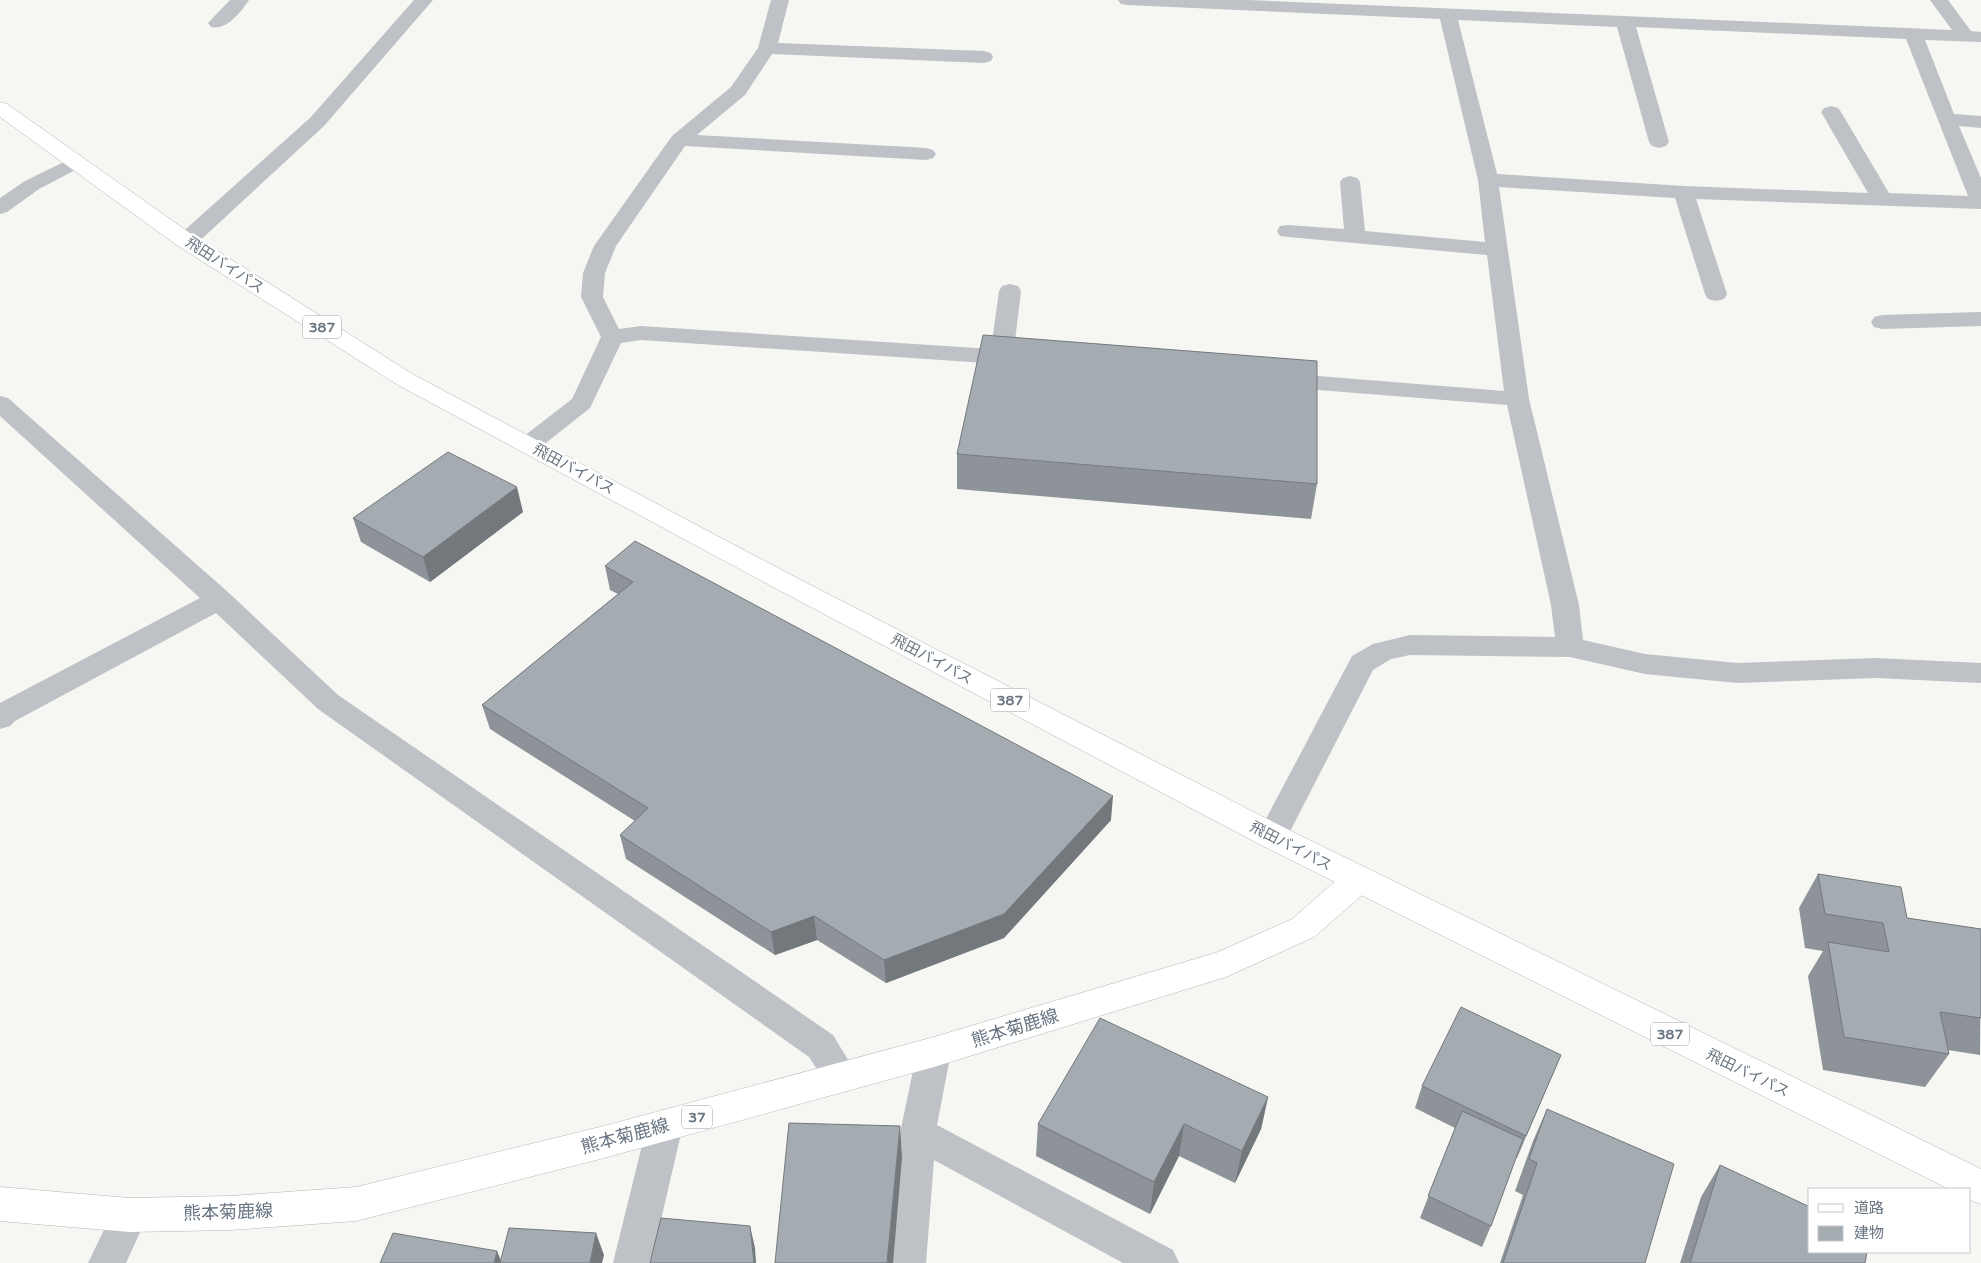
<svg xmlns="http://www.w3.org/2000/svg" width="1981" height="1263" font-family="'Varela Round','Noto Sans JP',sans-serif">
<rect width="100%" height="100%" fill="#f6f6f3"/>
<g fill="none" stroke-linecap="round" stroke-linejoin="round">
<defs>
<polygon id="primary" points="1358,867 1369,871 1374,880 1369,889 1314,937 1226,977 934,1067 604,1158 356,1221 230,1230 130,1232 0,1221 0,1187 130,1198 230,1196 356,1187 604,1126 934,1037 1218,952 1292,919 1347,871"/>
<polygon id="highway" points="0,102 7,104 194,236 414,375 791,575 1283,827 1981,1169 1981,1204 1970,1200 1970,1189 1949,1189 1261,845 773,587 398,385 178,246 0,117"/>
</defs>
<use href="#primary" stroke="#b2b5b9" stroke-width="1"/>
<use href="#highway" stroke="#b1b5b8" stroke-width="1"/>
<g fill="#bec1c5" fill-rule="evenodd">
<path d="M230 0H249C241 12 226 31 211 27L208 23Z"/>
<polygon points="414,0 433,0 324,126 194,246 186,247 178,246 175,241 178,236 310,118"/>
<polygon points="771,0 789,0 778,43 984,51 991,53 993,57 991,61 984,63 772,54 745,95 697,135 926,148 933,150 936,154 933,158 926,160 685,146 616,246 605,273 603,297 619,329 641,326 991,349 999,291 1002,286 1010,284 1018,286 1021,291 1013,357 1009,362 1001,364 641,340 621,343 590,408 537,450 528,453 519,450 516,445 519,440 572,399 601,337 581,297 583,273 594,246 672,136 731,87 758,48"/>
<path d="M1118 0H1249L1952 30 1930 0H1948L1971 31 1981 32V42L1925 40 1954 114 1981 116V128L1959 126 1981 178V209L1696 199 1727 294 1724 299 1716 301 1708 299 1705 294 1675 198 1499 187 1529 399 1579 605 1583 640 1645 654 1737 663 1876 658 1981 663V683L1876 678 1737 683 1645 674 1570 657 1410 655 1391 659 1373 670 1283 845 1272 848 1261 845 1257 836 1352 656 1373 644 1410 635 1555 637 1551 605 1507 405 1281 387 1273 385 1269 380 1273 375 1281 373 1504 391 1487 255 1288 237 1280 236 1277 231 1280 226 1288 225 1344 229 1340 182 1343 178 1350 176 1357 178 1360 182 1365 231 1485 242 1478 180 1440 19 1127 5 1121 4ZM1458 20 1617 27 1649 142 1652 146 1659 148 1666 146 1669 142 1636 27 1906 39 1968 196 1889 193 1841 112 1838 108 1831 106 1824 108 1821 112 1868 193 1684 186 1497 174Z"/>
<polygon points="76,156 83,158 86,162 83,166 39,189 7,212 0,214 0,198 25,181"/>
<polygon points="1981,312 1981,326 1882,329 1874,327 1871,322 1874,317 1882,315"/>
<polygon points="0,396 8,398 229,593 338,695 833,1035 859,1078 854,1089 842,1093 830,1089 809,1057 318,709 216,613 15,721 10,726 0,729 0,703 200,598 0,416"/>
<polygon points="934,1037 946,1041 951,1052 937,1125 1173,1250 1179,1263 1123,1263 934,1160 926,1263 888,1263 900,1133 917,1052 922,1041"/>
<polygon points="665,1109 677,1114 683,1125 651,1263 613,1263 647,1125 653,1114"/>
<polygon points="130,1198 143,1203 148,1215 126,1263 88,1263 117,1203"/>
</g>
<use href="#primary" fill="#fff" fill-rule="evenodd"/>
<use href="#highway" fill="#fff" fill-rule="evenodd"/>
</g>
<g fill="#8d9398">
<polygon points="957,454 1317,484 1311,519 957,489"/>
<polygon points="523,512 430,582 361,542 353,518"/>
<polygon points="605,566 1111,820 1004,938 886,983 817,940 775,955 626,859 620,835 635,821 490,729 482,705 618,594 610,590"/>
<polygon points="1818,874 1907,918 1981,929 1980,1055 1948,1050 1949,1054 1925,1087 1823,1070 1808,976 1823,951 1805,948 1799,908"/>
<polygon points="1561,1055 1517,1158 1516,1158 1491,1226 1482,1247 1420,1218 1455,1128 1415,1108 1422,1086"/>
<polygon points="1268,1097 1261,1129 1235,1183 1179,1156 1150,1214 1036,1156 1038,1124"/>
<polygon points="1547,1109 1645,1263 1500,1263 1523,1195 1515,1191 1533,1141"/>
<polygon points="1720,1165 1865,1263 1680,1263 1701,1197"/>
</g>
<g fill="#73787c">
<polygon points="517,487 523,512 430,582 423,557"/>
<polygon points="1113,796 1111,820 1004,938 886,983 884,960"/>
<polygon points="814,916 817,940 775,955 771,932"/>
<polygon points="1268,1097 1261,1129 1235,1183 1242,1151"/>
<polygon points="1184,1124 1179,1156 1150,1214 1154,1182"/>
<polygon points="900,1126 902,1158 893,1263 887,1263"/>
<polygon points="750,1226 755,1248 756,1263 754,1263"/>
<polygon points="596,1233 604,1255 602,1263 590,1263"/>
<polygon points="497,1251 502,1263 494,1263"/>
</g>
<g fill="#a4abb1" stroke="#73787c">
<polygon points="983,335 1317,361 1317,484 957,454"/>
<polygon points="448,452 517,487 423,557 353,518"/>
<polygon points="635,541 1113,796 1004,914 884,960 814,916 771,932 620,835 648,808 482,705 633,582 605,566"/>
<polygon points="1818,874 1901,887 1907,918 1981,929 1981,1018 1940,1012 1949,1054 1844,1037 1828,942 1889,952 1883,923 1825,914"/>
<polygon points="1461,1007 1561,1055 1526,1136 1422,1086"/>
<polygon points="1100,1018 1268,1097 1242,1151 1184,1124 1154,1182 1038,1124"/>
<polygon points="1547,1109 1674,1164 1645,1263 1503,1263 1537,1163 1529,1159"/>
<polygon points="1462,1111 1523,1139 1491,1226 1428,1196"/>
<polygon points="789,1123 900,1126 887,1263 775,1263"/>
<polygon points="1720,1165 1810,1207 1810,1252 1867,1252 1865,1263 1690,1263"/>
<polygon points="661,1218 750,1226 754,1263 650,1263"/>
<polygon points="509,1228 596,1233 590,1263 500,1263"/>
<polygon points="393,1233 497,1251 494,1263 380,1263"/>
</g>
<g text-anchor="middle" stroke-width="5" stroke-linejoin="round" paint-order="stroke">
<g fill="#fff" stroke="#959ea7" stroke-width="1">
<rect x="303" y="315.5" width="38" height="23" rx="4"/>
<rect x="991" y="688.5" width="38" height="23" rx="4"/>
<rect x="1651" y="1022.5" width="38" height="23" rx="4"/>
<rect x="682" y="1105.5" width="30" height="23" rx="4"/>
</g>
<g font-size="14" font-weight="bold" fill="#687581">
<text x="322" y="332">387</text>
<text x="1010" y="705">387</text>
<text x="1670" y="1039">387</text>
<text x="697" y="1122">37</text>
</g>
<g font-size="15" fill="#687581" stroke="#fff">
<text transform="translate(225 265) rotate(33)" y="5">飛田バイパス</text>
<text transform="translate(574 469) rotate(28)" y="5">飛田バイパス</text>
<text transform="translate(932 659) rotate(28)" y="5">飛田バイパス</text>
<text transform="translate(1291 846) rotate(27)" y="5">飛田バイパス</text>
<text transform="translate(1748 1073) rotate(26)" y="5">飛田バイパス</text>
</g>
<g font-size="18" fill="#687581" stroke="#fff">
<text transform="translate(1015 1028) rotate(-17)" y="6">熊本菊鹿線</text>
<text transform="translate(625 1136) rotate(-15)" y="6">熊本菊鹿線</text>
<text transform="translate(228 1212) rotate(-2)" y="6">熊本菊鹿線</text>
</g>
</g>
<rect x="1808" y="1188" width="162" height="65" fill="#ffffff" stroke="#c3c8cd"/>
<rect x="1818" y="1204" width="25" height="8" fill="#ffffff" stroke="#c3c8cd"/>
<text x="1854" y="1213" font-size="15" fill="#687581">道路</text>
<rect x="1818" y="1226" width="25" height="15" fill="#a4abb1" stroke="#c3c8cd"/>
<text x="1854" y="1238" font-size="15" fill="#687581">建物</text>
</svg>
